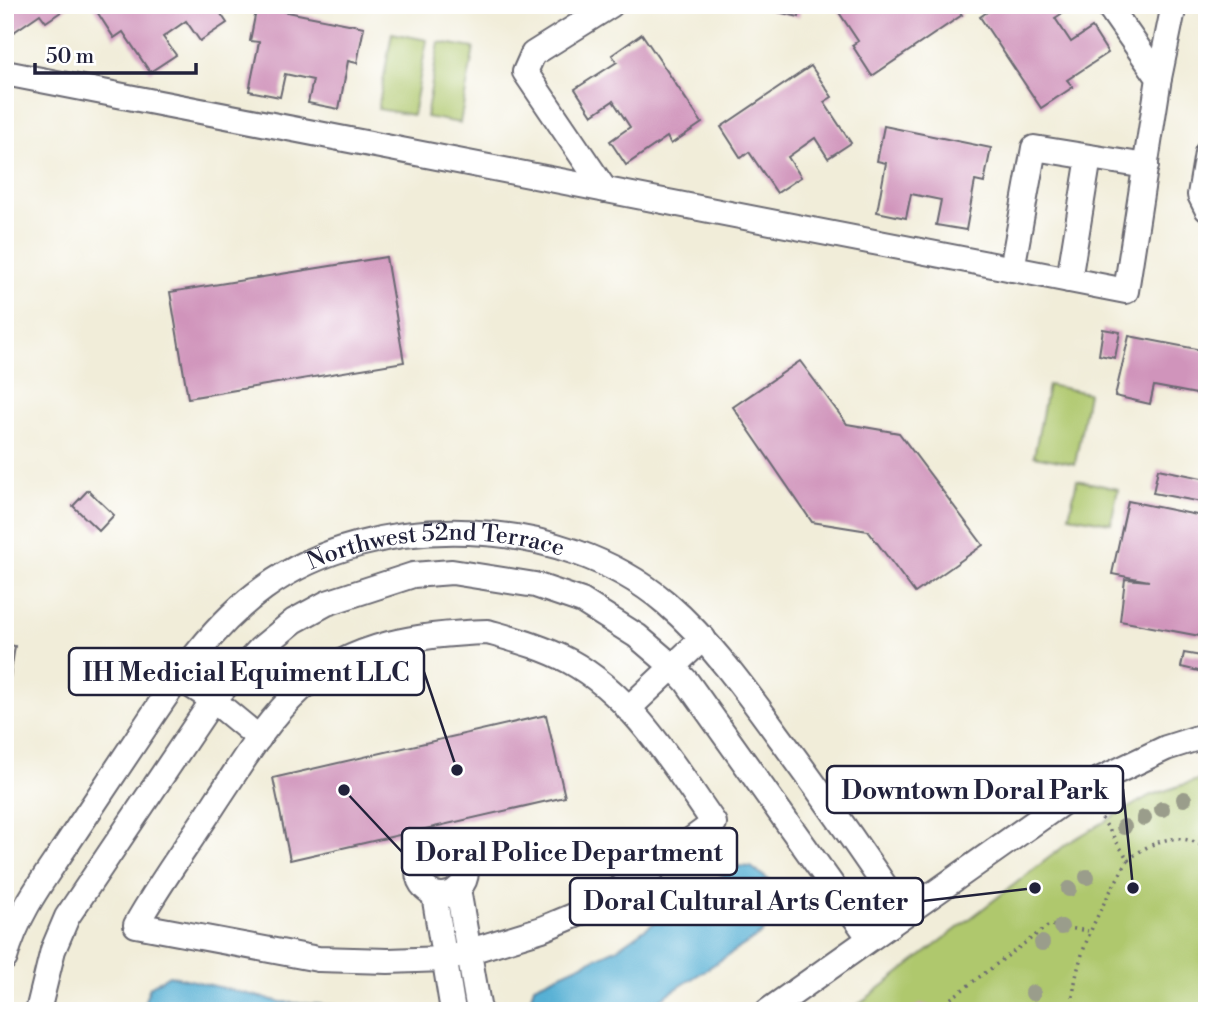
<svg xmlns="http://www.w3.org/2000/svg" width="1212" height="1016" font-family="'Libre Bodoni',serif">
<rect width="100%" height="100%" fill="#fff"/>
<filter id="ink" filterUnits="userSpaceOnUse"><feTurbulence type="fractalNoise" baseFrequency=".0143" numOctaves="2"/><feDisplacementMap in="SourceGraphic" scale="14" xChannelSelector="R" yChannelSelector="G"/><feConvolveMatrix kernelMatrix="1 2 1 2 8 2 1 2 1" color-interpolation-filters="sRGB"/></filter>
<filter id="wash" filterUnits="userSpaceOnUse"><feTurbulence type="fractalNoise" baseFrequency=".00686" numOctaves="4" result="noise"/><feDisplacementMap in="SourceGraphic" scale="28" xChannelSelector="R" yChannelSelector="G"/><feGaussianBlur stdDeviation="1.57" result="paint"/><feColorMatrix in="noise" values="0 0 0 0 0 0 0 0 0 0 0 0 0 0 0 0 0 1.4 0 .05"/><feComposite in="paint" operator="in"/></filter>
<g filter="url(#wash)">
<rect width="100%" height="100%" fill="#f1edd9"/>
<g fill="#afc86d" stroke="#687554" stroke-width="2">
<polygon points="392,33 427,40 413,115 378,109"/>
<polygon points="439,42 474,48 460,123 426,117"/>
<polygon points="1048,385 1088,393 1075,464 1034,456"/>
<polygon points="1077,480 1118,489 1111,523 1069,516"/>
<polygon points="1207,777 1207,1011 850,1011 1068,843 1149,796"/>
</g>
<g fill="#57b0d4" stroke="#3c6988" stroke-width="2">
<polygon points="736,866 751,867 769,880 777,909 761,934 642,1011 527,1011 534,986 616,949"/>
<polygon points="169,975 281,1002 411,1011 141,1011 150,987"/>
</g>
<g id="blocks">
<g fill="#d094bb">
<polygon points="5,5 71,5 46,22 40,14 5,38"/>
<polygon points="97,5 215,5 227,23 200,41 186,21 163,37 176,55 150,72 123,32 114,38 94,7"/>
<polygon points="748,5 801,5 799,17"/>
<polygon points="834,5 955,5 962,15 872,76 852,45 858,41"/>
<polygon points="997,5 1075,5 1055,18 1071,42 1092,28 1108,53 1067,80 1073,87 1041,108 980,17"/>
<polygon points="257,6 364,27 357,63 348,61 339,109 308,103 313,80 285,74 280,97 249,91 259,42 250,41"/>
<polygon points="642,34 702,123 671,144 667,137 626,165 610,141 630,127 613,101 592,115 575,89 617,62 612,55"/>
<polygon points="811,66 832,97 824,102 851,143 828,158 815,138 788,157 801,177 777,193 749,152 741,158 721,127"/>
<polygon points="884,126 991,148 984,183 975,181 966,230 936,225 941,200 911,194 906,218 877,212 886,163 877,161"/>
<polygon points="386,257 404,362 188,398 170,292"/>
<polygon points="1103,329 1120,332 1115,358 1099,355"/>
<polygon points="1129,336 1207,351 1207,396 1154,386 1150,404 1115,396"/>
<polygon points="800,361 847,424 899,433 983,545 915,593 868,531 812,522 733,407"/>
<polygon points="1158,469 1207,479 1207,503 1153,493"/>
<polygon points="88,490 114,515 99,531 73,506"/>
<polygon points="1128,501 1207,517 1207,635 1201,633 1200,636 1120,621 1125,579 1149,581 1112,574"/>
<polygon points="5,644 15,646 7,698 5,698"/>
<polygon points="1184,653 1207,657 1207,673 1181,667"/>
<polygon points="546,715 565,797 290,860 273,778"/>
<polygon points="922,1004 947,1010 947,1011 903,1011"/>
</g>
</g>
</g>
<g filter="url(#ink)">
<use href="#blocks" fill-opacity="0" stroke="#6a6972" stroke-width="2"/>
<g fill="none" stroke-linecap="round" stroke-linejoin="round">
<defs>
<g id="minor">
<polyline points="5,73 1126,291 1159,78 1108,5"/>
<polyline points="1159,78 1174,5"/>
<polyline points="1207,153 1200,195 1207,209"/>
<polyline points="605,190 525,72 533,54 611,5"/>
<polyline points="1012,269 1034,148 1146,166"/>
<polyline points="1069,280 1089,157"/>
<path d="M488 632C516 640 543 647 569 661 632 695 674 766 714 823L653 868 578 914 542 929 444 959 388 961 318 959 136 925C160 882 190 842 217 800 242 763 266 721 300 690 352 643 421 634 488 632Z"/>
<polyline points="178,677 213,700 259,738"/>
<polyline points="628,709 703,638"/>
<circle cx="442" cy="871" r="24"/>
<polyline points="458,889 479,1011"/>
<polyline points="434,894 453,1011"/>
<path id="s1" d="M5 958C17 913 44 879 69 841 95 802 121 763 147 724 180 674 215 623 264 588 375 508 562 514 666 603 710 641 744 688 778 735 821 793 863 853 903 913"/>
<polyline points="38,1011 53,950 67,917 213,700 260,649 294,621 327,603 413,575 452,572 535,585 582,601 637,636 672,666 687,682 869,937"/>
<polyline points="768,1011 1086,786 1166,748 1207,735"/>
</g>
</defs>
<use href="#minor" stroke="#6a6972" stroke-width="28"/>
<g stroke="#6a6972" stroke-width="3.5" stroke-dasharray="2 5" stroke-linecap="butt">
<path d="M1128 860C1152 841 1179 829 1207 849"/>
<polyline points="934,1011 1049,925 1088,931"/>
<path d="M1072 1011C1074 953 1100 909 1128 860L1098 812"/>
</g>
<use href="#minor" stroke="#fff" stroke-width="24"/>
</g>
<g fill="#9a9d8b">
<circle cx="1184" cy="799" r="8"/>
<circle cx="1162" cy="809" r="8"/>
<circle cx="1144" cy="818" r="8"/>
<circle cx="1124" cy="827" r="8"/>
<circle cx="1087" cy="877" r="8"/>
<circle cx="1069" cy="889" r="8"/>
<circle cx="1061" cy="927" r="8"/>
<circle cx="1042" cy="943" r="8"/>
<circle cx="1033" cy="993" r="8"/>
</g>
</g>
<g text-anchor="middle" stroke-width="6" stroke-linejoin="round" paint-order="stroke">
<g font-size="24" fill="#22223b" stroke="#fff">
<text dy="8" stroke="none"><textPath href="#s1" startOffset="637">Northwest 52nd Terrace</textPath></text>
</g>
</g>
<path fill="none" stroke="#22223b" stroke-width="2.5" d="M457 770L424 672M1133 888L1123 789M344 790L402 852M1035 888L923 901"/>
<g fill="#22223b" stroke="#fff" stroke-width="2.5">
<circle cx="457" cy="770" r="7"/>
<circle cx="1133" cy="888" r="7"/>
<circle cx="344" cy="790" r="7"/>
<circle cx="1035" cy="888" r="7"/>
</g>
<g fill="#fff" stroke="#22223b" stroke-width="2.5">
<rect x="69" y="648" width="355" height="47" rx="7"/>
<rect x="827" y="766" width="296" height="47" rx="7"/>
<rect x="402" y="828" width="335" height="47" rx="7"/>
<rect x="570" y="878" width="353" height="47" rx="7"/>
</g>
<g font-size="26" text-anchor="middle" font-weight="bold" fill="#22223b">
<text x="246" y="681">IH Medicial Equiment LLC</text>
<text x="975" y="799">Downtown Doral Park</text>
<text x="569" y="861">Doral Police Department</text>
<text x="746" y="910">Doral Cultural Arts Center</text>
</g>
<rect width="1212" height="1016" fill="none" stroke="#fff" stroke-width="28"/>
<path d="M35 63v10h161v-10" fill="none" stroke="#22223b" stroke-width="3.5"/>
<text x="46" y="63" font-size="21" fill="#22223b" stroke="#ffffff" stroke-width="5" paint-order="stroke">50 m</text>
</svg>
